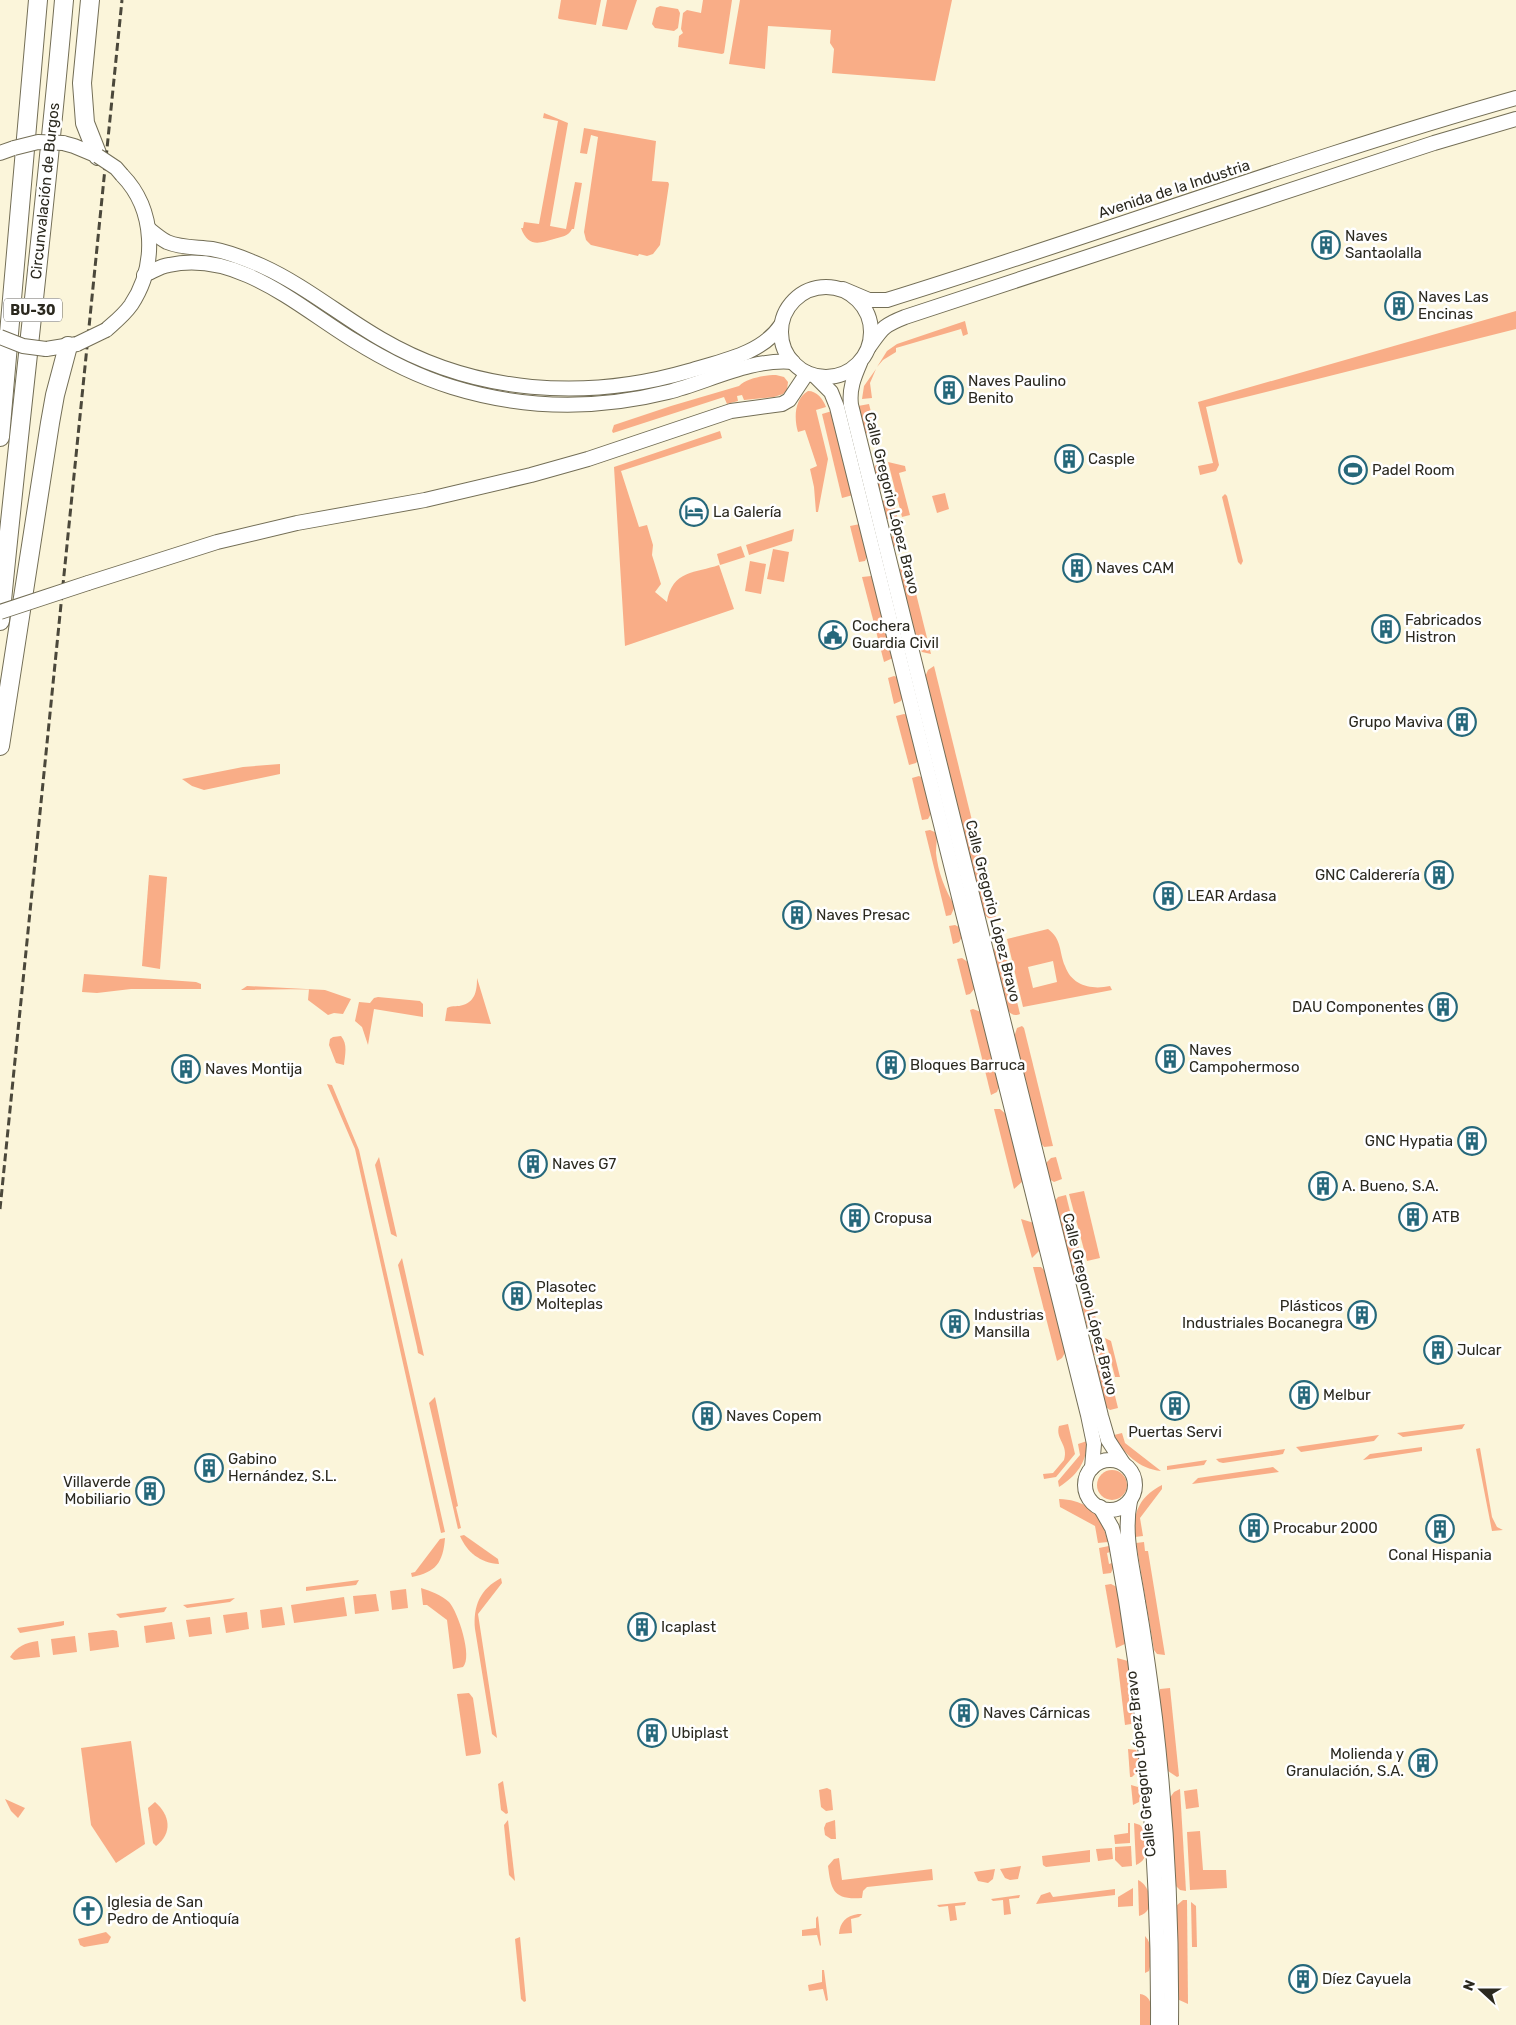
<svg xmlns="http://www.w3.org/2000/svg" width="1516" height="2025" font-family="Rubik,sans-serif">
<rect width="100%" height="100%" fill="#fbf5da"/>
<g fill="#f9ad87" fill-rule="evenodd">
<polygon points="561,0 601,0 596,25 559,19 558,18"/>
<polygon points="607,0 637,0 627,30 602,26"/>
<polygon points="703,0 732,0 724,53 722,54 678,47 679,36 683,33 681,29 683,13 687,10 701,13"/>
<polygon points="740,0 952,0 935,81 832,73 834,49 830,43 831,30 768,26 765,69 729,64"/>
<polygon points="660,6 678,9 680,13 678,28 674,31 655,28 652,24 656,8"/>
<path d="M544 113 568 123 550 226 566 229 575 182 582 183 574 229H572C569 236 561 237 554 239 540 243 528 248 521 228H523L524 222 539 224 558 121 543 118Z"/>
<polygon points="584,128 656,141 652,181 668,182 669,184 660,245 653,254 647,256 639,254 638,256 591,245 586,240 584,232 598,137 591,135 587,154 580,153"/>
<polygon points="1516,311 1516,329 1206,407 1219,465 1216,471 1200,475 1198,466 1213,463 1198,402"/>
<polygon points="965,321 968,334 963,336 961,329 896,348 896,352 883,360 877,367 887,351 897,344"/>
<polygon points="876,369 870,383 872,398 862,399 864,386"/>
<path d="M776 375 784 377 788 382 787 390 783 394 774 397 744 400 742 395 737 396 738 401 727 404 724 397 613 433 612 431 614 425 671 406 739 386C747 378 765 375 776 375Z"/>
<path d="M808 391C817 391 823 399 826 407L816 410 828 459 818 512H816L814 487 810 469 817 466 805 430 798 432C794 419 794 399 808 391Z"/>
<polygon points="869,404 877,436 867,434 864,430 858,406"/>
<polygon points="832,411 853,495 842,498 822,414"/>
<path d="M720 431 722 438 621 471 639 527 647 525 653 545 652 555 661 584 655 592 667 602C672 570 696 573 719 565L734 609 625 646 614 467Z"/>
<polygon points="883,461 892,496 885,498 883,488 878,489 874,468 878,462"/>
<polygon points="888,462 905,466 906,471 899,473 910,515 902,517"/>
<polygon points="945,493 949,509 937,513 932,496"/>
<polygon points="1225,494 1227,496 1243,561 1241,565 1238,562 1222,497"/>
<polygon points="892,499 898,519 887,519 882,501"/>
<polygon points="860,524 868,555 865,561 859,562 850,526"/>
<polygon points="794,529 792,541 749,555 746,545"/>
<polygon points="900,530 904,548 895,547 891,540 894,532"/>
<polygon points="741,546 745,557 720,565 717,554"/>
<polygon points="773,549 789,552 784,582 767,579"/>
<polygon points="750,561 766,564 761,594 745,591"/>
<polygon points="908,561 931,654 922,652 918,646 899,572 901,567"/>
<polygon points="871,576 873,578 893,658 884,662 862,577"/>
<path d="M934 666 996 918C991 920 986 918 984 913L925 677 928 670Z"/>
<polygon points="894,676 897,677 903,696 901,701 894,704 888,678"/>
<polygon points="904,714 908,715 918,760 916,763 909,765 896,716"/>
<polygon points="280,764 280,774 204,790 192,786 182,779 243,767"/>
<polygon points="919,776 923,778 932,812 928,819 922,820 912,778"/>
<path d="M930 830 937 833C937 840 936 846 936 853 938 872 945 890 955 906L951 915 946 916 925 831Z"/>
<polygon points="149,875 167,877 160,969 142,966"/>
<polygon points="955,925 961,928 962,937 959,942 953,944 949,926"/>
<path d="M1048 929C1062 939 1059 952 1065 966 1072 986 1092 990 1110 986L1112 990 1023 1007 1007 939ZM1053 961 1057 982 1033 988 1028 967Z"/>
<path d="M1002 940 1020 1014C1015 1016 1011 1015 1008 1010L993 952 996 945Z"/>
<polygon points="962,958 969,963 975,988 970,994 966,995 957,959"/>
<polygon points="84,974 196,982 201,984 201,989 131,989 97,993 82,992"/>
<path d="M477 978 491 1024 445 1021 447 1008C453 1005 458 1007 463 1005 476 1001 477 989 477 978Z"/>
<polygon points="247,986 325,990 351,999 343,1014 334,1013 328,1015 308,1000 309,989 241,990"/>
<polygon points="378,997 420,1001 423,1004 423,1017 374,1009 368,1045 362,1027 355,1021 359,1002 370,1003 374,998"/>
<polygon points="973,1009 981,1012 999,1087 997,1092 991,1095 970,1010"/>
<polygon points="1022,1026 1024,1028 1053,1146 1044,1147 1041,1143 1014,1037 1017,1028"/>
<path d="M341 1036C348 1044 345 1055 344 1065L336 1063 329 1045 330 1039 333 1037Z"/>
<polygon points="327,1084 332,1085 359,1150 445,1532 441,1533 355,1149"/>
<polygon points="994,1109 1000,1109 1007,1115 1023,1181 1014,1189"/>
<polygon points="379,1157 397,1237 391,1234 375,1165"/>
<polygon points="1056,1157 1062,1179 1054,1182 1049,1179 1046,1163 1051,1158"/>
<polygon points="1084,1191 1100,1258 1087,1261 1069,1194"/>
<polygon points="1066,1195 1087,1281 1079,1282 1074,1278 1055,1201 1058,1197"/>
<polygon points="1021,1219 1034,1223 1040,1250 1032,1258"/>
<polygon points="402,1258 424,1356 418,1353 417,1347 398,1265"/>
<polygon points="1033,1267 1041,1267 1046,1272 1066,1351 1062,1358 1057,1361"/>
<polygon points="1089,1292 1098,1327 1090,1329 1087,1326 1080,1299 1082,1295"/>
<polygon points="1105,1338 1111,1341 1120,1377 1115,1377"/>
<polygon points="1101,1339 1118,1408 1110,1410 1106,1407 1096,1365 1100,1364 1097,1354 1094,1355 1091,1346 1095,1340"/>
<polygon points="435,1397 458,1506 456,1507 461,1528 458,1529 429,1403"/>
<path d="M1068 1424 1075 1454 1056 1477 1044 1479 1043 1474 1053 1473 1064 1460C1069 1445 1055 1439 1059 1426Z"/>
<polygon points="1465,1424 1462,1429 1403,1437 1397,1433"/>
<path d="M1122 1433 1125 1443 1161 1471C1139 1469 1123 1453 1114 1435Z"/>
<polygon points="1379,1435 1374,1441 1301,1452 1296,1447"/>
<path d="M1087 1441C1087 1463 1076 1476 1059 1487L1058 1481 1080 1455 1078 1444Z"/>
<polygon points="1422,1447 1422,1451 1363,1460 1370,1454"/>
<polygon points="1480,1448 1492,1517 1497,1527 1503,1530 1492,1531 1476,1449"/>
<polygon points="1285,1449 1283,1454 1278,1455 1223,1463 1219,1462 1216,1459"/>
<polygon points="1207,1460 1204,1465 1167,1470 1167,1466"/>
<polygon points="1273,1467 1279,1472 1192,1484 1198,1478"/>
<circle cx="1112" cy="1485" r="15"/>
<path d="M1162 1485V1489L1140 1518 1143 1536 1135 1537C1132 1513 1140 1496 1162 1485Z"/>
<path d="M1059 1499C1089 1500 1101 1515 1108 1542L1098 1543 1095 1526 1060 1507Z"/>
<path d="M464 1535 498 1559 499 1564C480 1563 467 1552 460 1536Z"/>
<path d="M445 1538C443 1563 436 1572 412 1577L411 1573 415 1572 440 1539Z"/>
<polygon points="1144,1542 1145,1551 1148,1551 1165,1655 1157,1654 1154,1650 1136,1543"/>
<polygon points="1109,1546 1110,1552 1107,1553 1109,1564 1112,1563 1113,1568 1111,1573 1103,1574 1099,1548"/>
<path d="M501 1578 502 1583 478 1614 497 1738 492 1734 475 1629C473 1606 480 1589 501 1578Z"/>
<polygon points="359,1580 356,1585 306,1591 306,1587"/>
<polygon points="1111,1584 1117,1587 1126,1640 1125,1644 1116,1648 1105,1585"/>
<path d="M421 1588C431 1591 441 1595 449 1602 458 1612 473 1657 463 1667L453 1669 447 1620 427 1605H423Z"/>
<polygon points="406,1589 408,1608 392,1610 390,1591"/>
<polygon points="376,1594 379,1611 355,1614 353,1596"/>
<polygon points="344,1597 347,1616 294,1623 291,1605"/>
<polygon points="235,1598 230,1602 187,1608 183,1605"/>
<polygon points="167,1607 164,1612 120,1618 116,1614"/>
<polygon points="282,1607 285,1625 262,1628 260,1610"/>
<polygon points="247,1612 249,1629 226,1633 223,1615"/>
<polygon points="210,1617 212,1634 189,1637 186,1620"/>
<polygon points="64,1621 64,1625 61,1626 20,1633 17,1628"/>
<polygon points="172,1622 175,1639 146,1643 144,1626"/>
<polygon points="113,1630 117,1631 119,1647 90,1651 88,1633"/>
<polygon points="75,1636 77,1652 53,1655 51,1639"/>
<path d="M38 1641 40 1657 14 1660 10 1657C17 1646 25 1643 38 1641Z"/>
<polygon points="1117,1658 1128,1661 1135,1719 1131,1724 1125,1725"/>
<polygon points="1170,1688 1179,1776 1177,1777 1168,1771 1166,1764 1159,1694 1160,1689"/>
<polygon points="469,1693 473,1698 481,1752 480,1754 466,1756 457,1694"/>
<polygon points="131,1741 145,1844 116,1863 91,1825 81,1748"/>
<polygon points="1128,1749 1136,1750 1139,1754 1140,1769 1132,1777 1130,1777"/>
<polygon points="503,1781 508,1813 506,1814 501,1810 498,1784"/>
<polygon points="1131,1785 1138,1787 1143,1794 1139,1802 1133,1805"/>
<polygon points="827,1788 831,1790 833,1810 826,1811 821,1807 819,1790"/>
<polygon points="1180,1789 1186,1891 1180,1890 1175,1885 1169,1799 1174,1792"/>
<polygon points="1197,1789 1199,1807 1186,1809 1184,1791"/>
<polygon points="5,1799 25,1808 18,1818 11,1811"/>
<path d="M155 1802C170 1815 173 1833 156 1846L153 1843 148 1808Z"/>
<polygon points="508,1820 515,1881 509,1875 504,1825"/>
<polygon points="835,1820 836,1839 831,1839 825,1835 824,1828 826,1823"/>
<polygon points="1128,1823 1130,1823 1130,1843 1115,1844 1114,1835 1128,1833"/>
<path d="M1134 1823 1140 1825 1145 1831C1146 1843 1151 1859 1136 1865Z"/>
<polygon points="1200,1831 1203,1870 1226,1870 1227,1888 1190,1890 1187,1832"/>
<polygon points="1131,1846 1132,1866 1122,1867 1115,1860 1115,1847"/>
<polygon points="1112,1848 1113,1859 1098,1861 1096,1849"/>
<polygon points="1090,1850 1090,1862 1046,1867 1043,1865 1042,1856"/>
<path d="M839 1858 842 1880 932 1869 933 1880 867 1887 863 1891 862 1898C834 1900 831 1891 828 1866L834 1859Z"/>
<polygon points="1021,1866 1018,1879 1010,1880 1005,1878 1000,1869"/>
<polygon points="995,1869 993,1879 988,1883 978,1881 974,1872"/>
<path d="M1138 1880C1151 1886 1157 1911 1139 1916Z"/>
<polygon points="1133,1888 1133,1906 1118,1907 1118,1897"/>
<polygon points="1115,1889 1115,1895 1036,1904 1041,1895 1050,1892 1053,1897"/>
<polygon points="1020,1895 1019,1898 1009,1899 1011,1914 1004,1915 1003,1900 993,1901 991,1899"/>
<polygon points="1183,1900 1187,1900 1188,2004 1177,1999 1176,1906"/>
<polygon points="966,1902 965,1905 955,1906 957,1920 950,1921 948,1906 939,1907 937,1905"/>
<polygon points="1191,1902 1196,1906 1197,1947 1192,1947"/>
<path d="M858 1914H862L859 1917 851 1919 852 1933 839 1934C840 1922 846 1916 858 1914Z"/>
<polygon points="818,1916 821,1945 820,1946 817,1935 802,1936 802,1930 816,1928 816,1918"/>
<polygon points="106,1932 111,1937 108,1943 84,1947 80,1945 78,1939"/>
<path d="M1145 1936C1153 1944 1152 1960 1149 1971L1145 1973Z"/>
<polygon points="520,1937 526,2001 524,2002 521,1999 515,1939"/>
<polygon points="822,1970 824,1970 828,2000 826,2001 823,1989 809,1991 808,1985 822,1982"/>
<path d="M1140 1994C1155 1996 1151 2014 1151 2025H1140Z"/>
</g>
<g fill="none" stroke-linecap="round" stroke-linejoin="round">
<defs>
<g id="secondary">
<polyline points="63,143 74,146 98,156"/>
<polyline points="0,153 14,148"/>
<path d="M149 229C154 233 161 239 167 242 181 248 197 247 212 249 229 252 246 259 262 266 304 285 341 316 381 339 475 394 586 401 689 371 721 361 762 354 781 325"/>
<path d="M144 275C152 272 160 266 169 265 238 250 299 307 353 340 385 360 416 376 452 387 523 409 596 410 668 392 708 382 751 358 793 362"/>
<circle cx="826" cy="332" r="45"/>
<path d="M843 289 869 300H887C1097 235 1304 158 1516 98"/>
<path d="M106 330C115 322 124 315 131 305 157 266 156 210 122 175"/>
<path d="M869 347C882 329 882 326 905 317L1434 143 1516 119"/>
<polyline points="46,349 77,344"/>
<path d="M860 363C854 377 849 389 851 405L1101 1416 1108 1440 1123 1463"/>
<polyline points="816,377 831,392 837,407 1088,1415 1094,1444 1092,1468"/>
<polyline points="88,583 217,542 297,523 425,500 531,475 588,459 731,411 782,404 789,400 807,373"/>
<circle cx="1110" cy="1485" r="25"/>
<path d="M1130 1501C1123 1535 1133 1568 1138 1602 1145 1641 1150 1679 1155 1718 1167 1820 1172 1923 1171 2025"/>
<path d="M1100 1507 1112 1528 1116 1543C1146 1702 1159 1863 1158 2025"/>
</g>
<g id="highway">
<polyline points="90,0 82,83 85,123 98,156"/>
<polyline points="0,437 38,0"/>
<path d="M0 621C20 414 46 207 64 0"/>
<polyline points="0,746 50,423 55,395 68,346"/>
</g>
</defs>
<use href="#secondary" stroke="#736e56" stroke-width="16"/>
<use href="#highway" stroke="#736e56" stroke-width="20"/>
<use href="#secondary" stroke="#fff" stroke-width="14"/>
<use href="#highway" stroke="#fff" stroke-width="18"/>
<polyline stroke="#4b483b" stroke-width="3" stroke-dasharray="8 4" stroke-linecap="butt" points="0,1209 122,0"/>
<defs>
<g id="secondary-bridge">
<polyline points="14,148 38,142 63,143"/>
<polyline points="98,156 116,168 122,175"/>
<polyline points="0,337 23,346 46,349"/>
<polyline points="77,344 106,330"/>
<polyline points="0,612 88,583"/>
</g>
</defs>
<use href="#secondary-bridge" stroke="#736e56" stroke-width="16" stroke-linecap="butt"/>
<use href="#secondary-bridge" stroke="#fff" stroke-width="14"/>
</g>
<defs>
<symbol id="building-ring" viewBox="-11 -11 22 22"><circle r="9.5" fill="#fff" stroke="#26687b" stroke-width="1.5"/><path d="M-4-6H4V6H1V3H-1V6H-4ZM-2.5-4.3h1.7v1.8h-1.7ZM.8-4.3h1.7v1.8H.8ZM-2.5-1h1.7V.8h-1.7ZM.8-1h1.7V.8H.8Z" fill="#26687b"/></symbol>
<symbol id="stadium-ring" viewBox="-11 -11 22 22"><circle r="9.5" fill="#fff" stroke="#26687b" stroke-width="1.5"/><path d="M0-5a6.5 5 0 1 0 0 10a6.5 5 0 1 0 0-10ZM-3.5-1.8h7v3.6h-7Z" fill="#26687b"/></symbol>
<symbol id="hotel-ring" viewBox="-11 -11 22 22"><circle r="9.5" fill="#fff" stroke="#26687b" stroke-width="1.5"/><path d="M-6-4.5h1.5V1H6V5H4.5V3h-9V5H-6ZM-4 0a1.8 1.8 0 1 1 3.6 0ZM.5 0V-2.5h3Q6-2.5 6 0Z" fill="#26687b"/></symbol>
<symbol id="civic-ring" viewBox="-11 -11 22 22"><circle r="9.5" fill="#fff" stroke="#26687b" stroke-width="1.5"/><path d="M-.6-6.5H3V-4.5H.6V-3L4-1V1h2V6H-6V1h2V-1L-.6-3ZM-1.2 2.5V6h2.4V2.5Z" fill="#26687b"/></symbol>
<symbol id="church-ring" viewBox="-11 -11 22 22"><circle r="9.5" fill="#fff" stroke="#26687b" stroke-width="1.5"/><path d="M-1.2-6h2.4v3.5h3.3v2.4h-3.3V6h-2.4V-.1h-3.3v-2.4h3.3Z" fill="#26687b"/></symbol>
</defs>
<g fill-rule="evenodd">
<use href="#building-ring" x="1310" y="229" width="32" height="32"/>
<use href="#building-ring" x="1383" y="290" width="32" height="32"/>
<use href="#building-ring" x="933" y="374" width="32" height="32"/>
<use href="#building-ring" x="1053" y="443" width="32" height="32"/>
<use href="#stadium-ring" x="1337" y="454" width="32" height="32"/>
<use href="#hotel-ring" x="678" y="496" width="32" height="32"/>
<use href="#building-ring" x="1061" y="552" width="32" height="32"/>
<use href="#building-ring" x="1370" y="613" width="32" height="32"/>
<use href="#civic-ring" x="817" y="619" width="32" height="32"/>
<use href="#building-ring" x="1446" y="706" width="32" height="32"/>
<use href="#building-ring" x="1423" y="859" width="32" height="32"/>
<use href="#building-ring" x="1152" y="880" width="32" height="32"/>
<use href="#building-ring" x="781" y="899" width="32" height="32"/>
<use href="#building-ring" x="1427" y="991" width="32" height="32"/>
<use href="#building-ring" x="1154" y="1043" width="32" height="32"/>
<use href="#building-ring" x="875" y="1049" width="32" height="32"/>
<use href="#building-ring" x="170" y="1053" width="32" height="32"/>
<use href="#building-ring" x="1456" y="1125" width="32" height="32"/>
<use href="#building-ring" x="517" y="1148" width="32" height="32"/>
<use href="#building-ring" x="1307" y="1170" width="32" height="32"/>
<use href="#building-ring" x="1397" y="1201" width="32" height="32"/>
<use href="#building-ring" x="839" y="1202" width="32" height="32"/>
<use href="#building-ring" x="501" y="1280" width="32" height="32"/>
<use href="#building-ring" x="1346" y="1299" width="32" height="32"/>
<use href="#building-ring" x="939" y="1308" width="32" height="32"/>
<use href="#building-ring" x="1422" y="1334" width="32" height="32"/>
<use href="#building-ring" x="1288" y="1379" width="32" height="32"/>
<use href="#building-ring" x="1159" y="1390" width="32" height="32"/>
<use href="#building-ring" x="691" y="1400" width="32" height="32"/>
<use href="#building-ring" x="193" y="1452" width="32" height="32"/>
<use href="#building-ring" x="134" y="1475" width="32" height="32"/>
<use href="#building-ring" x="1238" y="1512" width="32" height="32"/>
<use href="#building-ring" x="1424" y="1513" width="32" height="32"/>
<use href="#building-ring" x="626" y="1611" width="32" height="32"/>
<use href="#building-ring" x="948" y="1697" width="32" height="32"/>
<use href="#building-ring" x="636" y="1717" width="32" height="32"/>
<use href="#building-ring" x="1407" y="1747" width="32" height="32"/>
<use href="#church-ring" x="72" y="1895" width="32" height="32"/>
<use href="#building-ring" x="1287" y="1963" width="32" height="32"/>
</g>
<g text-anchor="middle" stroke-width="5" stroke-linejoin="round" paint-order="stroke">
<rect fill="#fff" stroke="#6b6962" stroke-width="1" x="4" y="298.5" width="58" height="23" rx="4"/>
<g font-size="14" font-weight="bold" fill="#2b291f">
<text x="33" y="315">BU-30</text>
</g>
<g font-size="15" fill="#2b291f" stroke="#fff">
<text transform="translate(1174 189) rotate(-18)" y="5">Avenida de la Industria</text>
<text transform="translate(45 191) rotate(-84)" y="5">Circunvalación de Burgos</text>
<text transform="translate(892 503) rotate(76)" y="5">Calle Gregorio López Bravo</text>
<text transform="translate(993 911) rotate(76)" y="5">Calle Gregorio López Bravo</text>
<text transform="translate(1090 1304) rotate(76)" y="5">Calle Gregorio López Bravo</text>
<text transform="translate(1141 1764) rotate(-96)" y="5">Calle Gregorio López Bravo</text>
</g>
<g font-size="15" fill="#2b291f" stroke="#fff" text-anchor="start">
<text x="1345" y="241">Naves<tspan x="1345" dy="17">Santaolalla</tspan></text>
<text x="1418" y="302">Naves Las<tspan x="1418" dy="17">Encinas</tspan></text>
<text x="968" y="386">Naves Paulino<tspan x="968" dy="17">Benito</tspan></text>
<text x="1088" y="464">Casple</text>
<text x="1372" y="475">Padel Room</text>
<text x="713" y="517">La Galería</text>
<text x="1096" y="573">Naves CAM</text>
<text x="1405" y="625">Fabricados<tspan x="1405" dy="17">Histron</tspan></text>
<text x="852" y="631">Cochera<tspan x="852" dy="17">Guardia Civil</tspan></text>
<text x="1443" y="727" text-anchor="end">Grupo Maviva</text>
<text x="1420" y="880" text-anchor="end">GNC Calderería</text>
<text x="1187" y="901">LEAR Ardasa</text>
<text x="816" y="920">Naves Presac</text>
<text x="1424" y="1012" text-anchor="end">DAU Componentes</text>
<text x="1189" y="1055">Naves<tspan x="1189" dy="17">Campohermoso</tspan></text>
<text x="910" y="1070">Bloques Barruca</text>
<text x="205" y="1074">Naves Montija</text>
<text x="1453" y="1146" text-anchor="end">GNC Hypatia</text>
<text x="552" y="1169">Naves G7</text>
<text x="1342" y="1191">A. Bueno, S.A.</text>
<text x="1432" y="1222">ATB</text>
<text x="874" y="1223">Cropusa</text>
<text x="536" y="1292">Plasotec<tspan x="536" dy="17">Molteplas</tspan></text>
<text x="1343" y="1311" text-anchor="end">Plásticos<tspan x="1343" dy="17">Industriales Bocanegra</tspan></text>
<text x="974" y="1320">Industrias<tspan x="974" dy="17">Mansilla</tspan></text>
<text x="1457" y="1355">Julcar</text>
<text x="1323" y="1400">Melbur</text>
<text x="726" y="1421">Naves Copem</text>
<text x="1175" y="1437" text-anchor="middle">Puertas Servi</text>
<text x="228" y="1464">Gabino<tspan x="228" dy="17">Hernández, S.L.</tspan></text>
<text x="131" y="1487" text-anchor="end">Villaverde<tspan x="131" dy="17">Mobiliario</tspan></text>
<text x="1273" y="1533">Procabur 2000</text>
<text x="1440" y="1560" text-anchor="middle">Conal Hispania</text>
<text x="661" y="1632">Icaplast</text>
<text x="983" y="1718">Naves Cárnicas</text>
<text x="671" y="1738">Ubiplast</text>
<text x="1404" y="1759" text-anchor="end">Molienda y<tspan x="1404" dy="17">Granulación, S.A.</tspan></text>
<text x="107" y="1907">Iglesia de San<tspan x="107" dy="17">Pedro de Antioquía</tspan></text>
<text x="1322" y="1984">Díez Cayuela</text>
</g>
</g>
<g transform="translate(1481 1990) rotate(291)" stroke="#ffffff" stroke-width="4" paint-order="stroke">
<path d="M0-4L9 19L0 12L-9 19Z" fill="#2b291f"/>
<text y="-8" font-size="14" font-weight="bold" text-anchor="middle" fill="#2b291f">N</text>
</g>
</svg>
